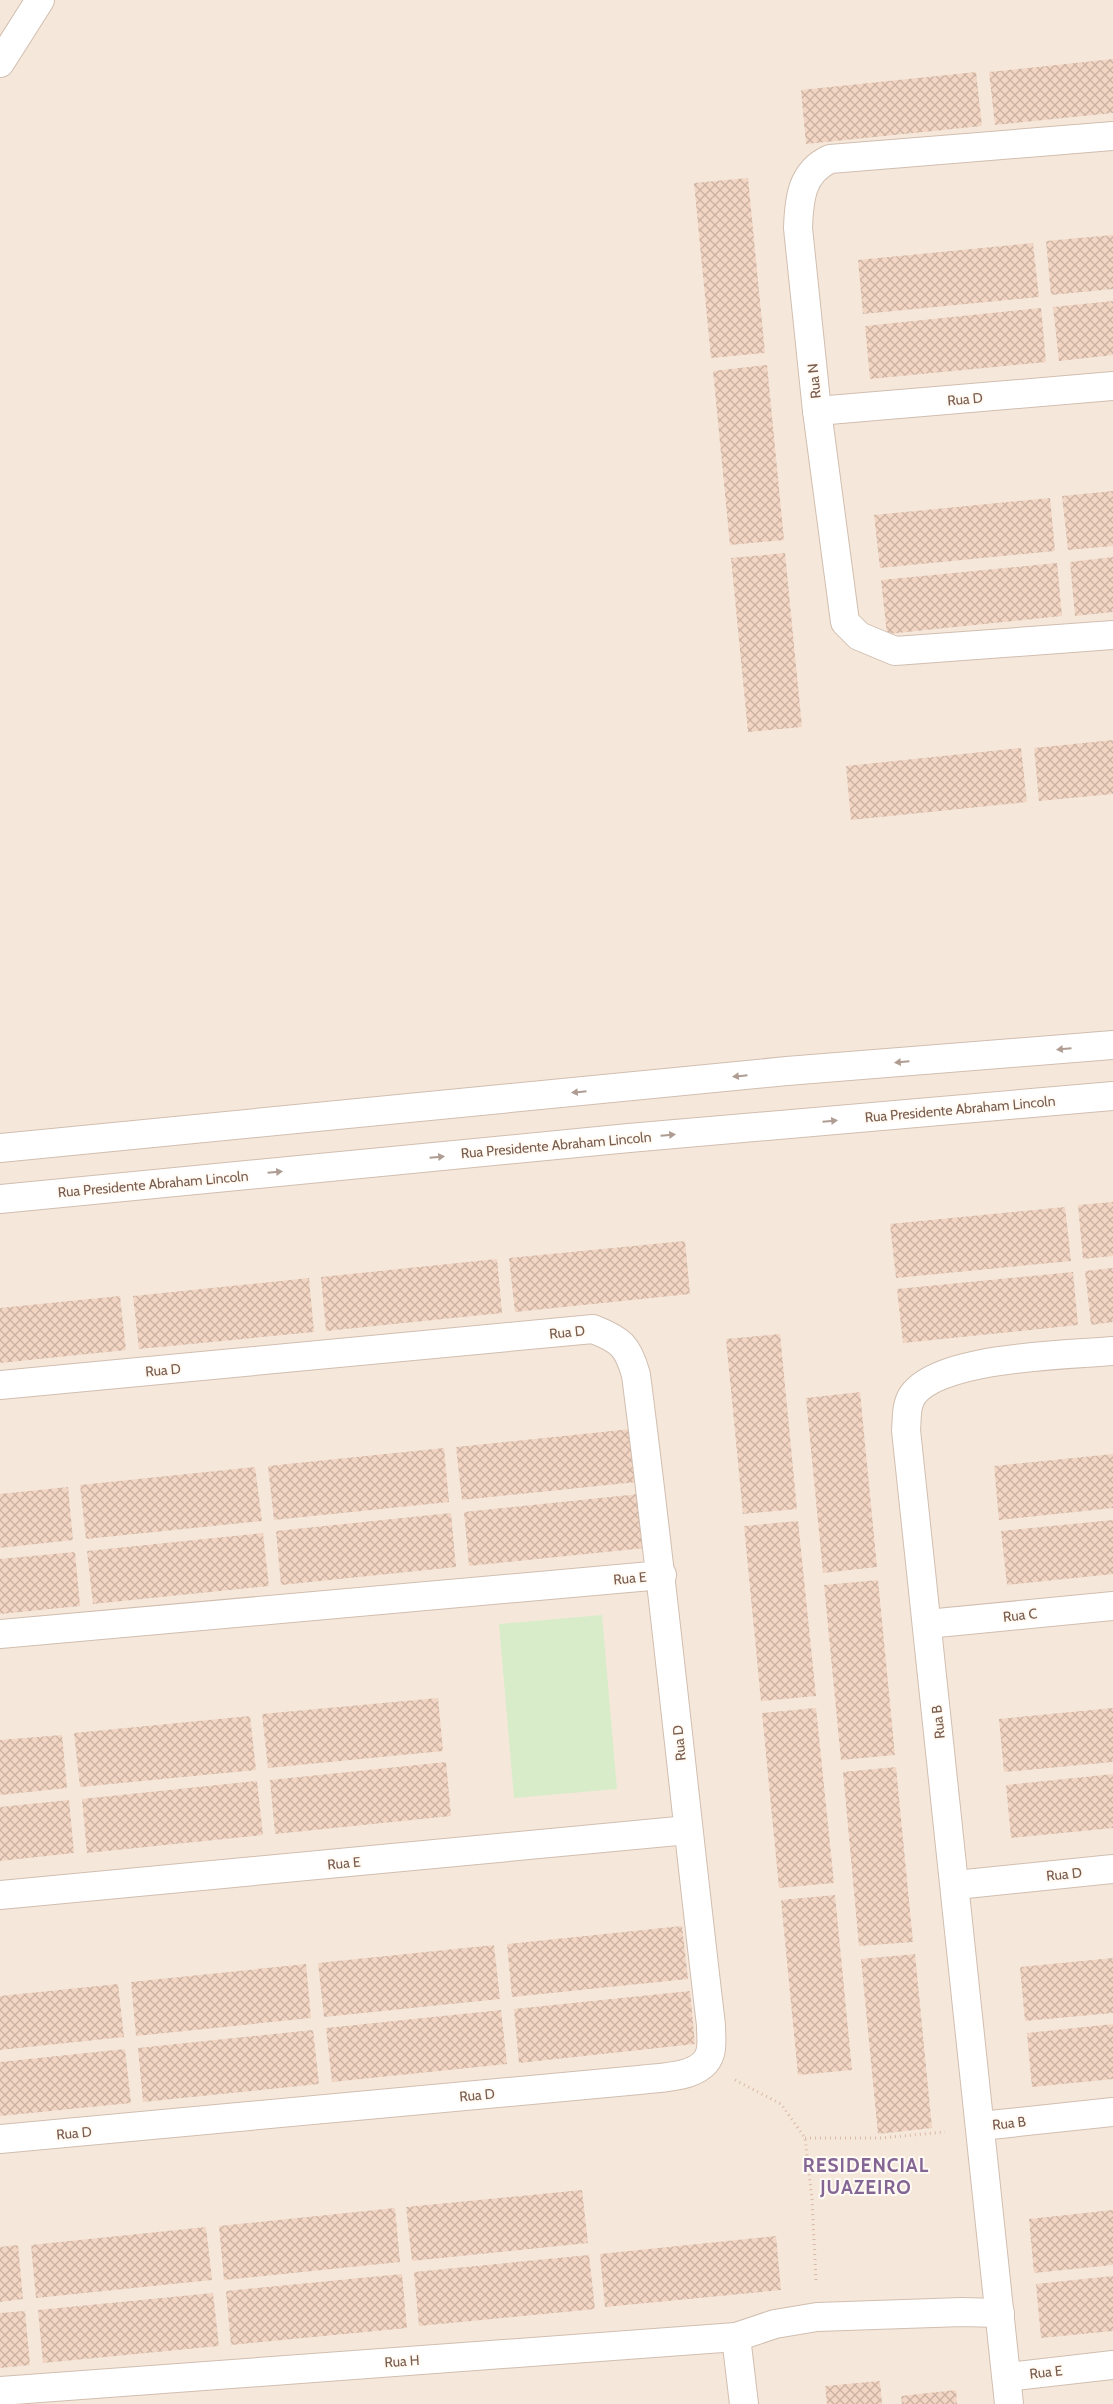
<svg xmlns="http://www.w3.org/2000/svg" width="1113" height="2404" font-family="Cabin,sans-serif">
<defs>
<pattern id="building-cross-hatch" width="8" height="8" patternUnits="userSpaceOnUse" patternTransform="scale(1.25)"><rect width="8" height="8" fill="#f3d5c3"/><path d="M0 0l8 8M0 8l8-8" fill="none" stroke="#cab0a1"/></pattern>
</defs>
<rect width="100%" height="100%" fill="#fdf6ec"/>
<rect fill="#f5e8da" x="0" y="0" width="1113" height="2404"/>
<polygon fill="#d8ecc9" points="602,1615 617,1789 514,1798 499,1624"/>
<g fill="url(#building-cross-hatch)">
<polygon points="1113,59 1113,113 995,125 989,72"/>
<polygon points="976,72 982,126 806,144 801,90"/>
<polygon points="748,178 765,353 711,358 694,183"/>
<polygon points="1113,235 1113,289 1051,295 1046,241"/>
<polygon points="1033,243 1039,297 863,314 858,260"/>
<polygon points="1113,301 1113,355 1059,361 1053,307"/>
<polygon points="1041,308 1046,362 870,379 865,326"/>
<polygon points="767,365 784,540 730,545 713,371"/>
<polygon points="1113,491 1113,546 1068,550 1062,496"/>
<polygon points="1050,498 1055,551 880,568 874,515"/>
<polygon points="785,553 802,727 748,732 731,558"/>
<polygon points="1113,557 1113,612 1075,616 1070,562"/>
<polygon points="1057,563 1062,616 887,634 881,580"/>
<polygon points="1113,740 1113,794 1039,801 1034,748"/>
<polygon points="1021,748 1027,802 851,820 846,766"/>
<polygon points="1113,1202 1113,1256 1083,1259 1078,1205"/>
<polygon points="1065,1207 1071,1261 896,1278 890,1224"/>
<polygon points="685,1241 690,1294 515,1312 509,1258"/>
<polygon points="497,1259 502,1313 326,1331 321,1277"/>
<polygon points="1113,1268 1113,1322 1091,1325 1085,1271"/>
<polygon points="1073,1272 1078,1325 903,1343 897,1289"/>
<polygon points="309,1278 314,1332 139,1349 133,1296"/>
<polygon points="120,1296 126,1350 0,1363 0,1308"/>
<polygon points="780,1334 797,1509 743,1514 726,1339"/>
<polygon points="860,1392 877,1567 823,1573 806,1398"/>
<polygon points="631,1429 637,1482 462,1500 456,1447"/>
<polygon points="444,1448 449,1502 274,1520 268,1466"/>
<polygon points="1113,1454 1113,1508 999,1520 994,1466"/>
<polygon points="255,1467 262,1521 86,1539 80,1485"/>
<polygon points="68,1487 73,1540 0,1548 0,1494"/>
<polygon points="639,1494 645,1548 469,1566 464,1512"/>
<polygon points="451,1513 456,1567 281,1585 276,1531"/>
<polygon points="1113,1520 1113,1574 1007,1585 1001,1531"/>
<polygon points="798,1521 816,1696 761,1701 744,1526"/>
<polygon points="263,1533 269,1586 93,1604 87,1551"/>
<polygon points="75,1552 80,1606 0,1614 0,1559"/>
<polygon points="878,1580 895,1755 841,1760 824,1585"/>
<polygon points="438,1698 443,1751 268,1768 262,1714"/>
<polygon points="816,1708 834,1883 779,1888 762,1713"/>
<polygon points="1113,1708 1113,1762 1004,1772 999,1719"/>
<polygon points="250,1716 256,1770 80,1787 74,1733"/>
<polygon points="62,1735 67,1788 0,1795 0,1740"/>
<polygon points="446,1762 451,1816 275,1834 270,1780"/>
<polygon points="896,1767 913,1942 859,1946 843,1772"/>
<polygon points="1113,1774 1113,1828 1011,1838 1006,1785"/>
<polygon points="257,1781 263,1835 87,1853 82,1799"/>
<polygon points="69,1800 74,1853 0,1861 0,1807"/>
<polygon points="835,1895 852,2070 798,2075 781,1900"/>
<polygon points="682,1926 688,1979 512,1997 507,1944"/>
<polygon points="494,1945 500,1999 324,2017 318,1963"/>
<polygon points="915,1954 932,2128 878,2134 861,1959"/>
<polygon points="1113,1958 1113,2013 1025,2021 1020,1967"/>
<polygon points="306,1964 311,2018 136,2036 131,1982"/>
<polygon points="118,1984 124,2037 0,2050 0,1996"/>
<polygon points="690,1991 695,2044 519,2063 514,2009"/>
<polygon points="501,2010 507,2064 332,2082 326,2028"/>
<polygon points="1113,2024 1113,2079 1032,2087 1027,2033"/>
<polygon points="313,2030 319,2084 143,2102 138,2048"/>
<polygon points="125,2049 131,2103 0,2116 0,2062"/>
<polygon points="582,2190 588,2243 412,2261 406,2207"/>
<polygon points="395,2208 400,2262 224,2280 219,2226"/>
<polygon points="1113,2210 1113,2265 1034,2273 1029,2219"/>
<polygon points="206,2227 212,2280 36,2298 31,2245"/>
<polygon points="776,2236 781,2290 605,2307 600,2254"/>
<polygon points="18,2245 23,2299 0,2302 0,2247"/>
<polygon points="589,2255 595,2309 419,2326 414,2272"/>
<polygon points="402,2274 407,2328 231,2345 226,2291"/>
<polygon points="1113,2276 1113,2331 1041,2338 1036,2284"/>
<polygon points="213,2293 219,2346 43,2363 38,2310"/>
<polygon points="25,2311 30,2365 0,2368 0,2313"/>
<polygon points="880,2381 882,2404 827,2404 825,2386"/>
<polygon points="956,2390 957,2404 902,2404 901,2396"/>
</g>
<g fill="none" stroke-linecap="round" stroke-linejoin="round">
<defs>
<g id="minor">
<polyline points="0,63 40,0"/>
<path d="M1113 136 830 159C801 172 799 200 798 228L817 411 845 622 859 636 895 651 1113 635"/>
<polyline points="817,411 1113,386"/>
<polyline points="0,1148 787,1071 1113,1045"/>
<polyline points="0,1199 629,1138 1113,1096"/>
<path d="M0 1385 593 1329C621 1340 628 1346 636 1375 664 1591 685 1808 711 2025 711 2033 712 2041 711 2049 707 2079 661 2077 639 2080L0 2139"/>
<polyline points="927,1624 1113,1606"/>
<polyline points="0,1634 662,1575"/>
<polyline points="956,1885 1113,1869"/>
<polyline points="0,1895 688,1830"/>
<polyline points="981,2126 1113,2112"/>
<polyline points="736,2337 744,2404"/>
<polyline points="1007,2377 1113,2365"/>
<polyline points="0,2391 736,2337 775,2324 817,2317 962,2312 1000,2313"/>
<path d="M1009 2404 906 1430C907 1421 906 1411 909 1403 922 1356 1071 1355 1113 1351"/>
</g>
</defs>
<use href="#minor" stroke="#d1beb0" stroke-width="30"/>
<g stroke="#d9b8a5" stroke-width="3" stroke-dasharray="1 4" stroke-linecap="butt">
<polyline points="735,2080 781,2104 805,2138 812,2199 816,2280"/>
<polyline points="805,2138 881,2138 945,2132"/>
</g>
<use href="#minor" stroke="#fff" stroke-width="28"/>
</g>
<defs><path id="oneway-solid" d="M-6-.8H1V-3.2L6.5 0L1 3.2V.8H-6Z" transform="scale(1.25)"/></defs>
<g fill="#af9d94">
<use href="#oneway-solid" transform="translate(1064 1049) rotate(175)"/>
<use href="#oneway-solid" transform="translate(902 1062) rotate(175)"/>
<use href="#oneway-solid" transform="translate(740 1076) rotate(174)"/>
<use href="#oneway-solid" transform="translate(579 1092) rotate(174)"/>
<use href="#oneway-solid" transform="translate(830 1121) rotate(-5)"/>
<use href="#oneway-solid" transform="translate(668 1135) rotate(-5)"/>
<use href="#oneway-solid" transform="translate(437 1157) rotate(-5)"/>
<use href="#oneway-solid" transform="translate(275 1172) rotate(-5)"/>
</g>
<g text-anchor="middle" stroke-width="4" stroke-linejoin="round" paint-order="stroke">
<g font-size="14" fill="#7a5c4d" stroke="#fffaf3">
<text transform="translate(814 381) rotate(-96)" y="5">Rua N</text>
<text transform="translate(965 399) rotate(-5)" y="5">Rua D</text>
<text transform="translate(960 1109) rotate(-5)" y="5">Rua Presidente Abraham Lincoln</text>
<text transform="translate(556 1145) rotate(-5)" y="5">Rua Presidente Abraham Lincoln</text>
<text transform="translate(153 1184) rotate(-5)" y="5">Rua Presidente Abraham Lincoln</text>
<text transform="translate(567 1332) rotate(-6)" y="5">Rua D</text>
<text transform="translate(163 1370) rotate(-5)" y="5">Rua D</text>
<text transform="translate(630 1578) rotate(-5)" y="5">Rua E</text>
<text transform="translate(1020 1615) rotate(-6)" y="5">Rua C</text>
<text transform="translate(938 1722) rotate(-96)" y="5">Rua B</text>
<text transform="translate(679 1743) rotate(-96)" y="5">Rua D</text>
<text transform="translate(344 1863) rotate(-5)" y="5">Rua E</text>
<text transform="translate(1064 1874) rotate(-6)" y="5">Rua D</text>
<text transform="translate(477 2095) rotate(-5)" y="5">Rua D</text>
<text transform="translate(1009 2123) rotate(-6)" y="5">Rua B</text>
<text transform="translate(74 2133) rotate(-5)" y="5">Rua D</text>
<text transform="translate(402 2361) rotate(-4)" y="5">Rua H</text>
<text transform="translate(1046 2372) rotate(-6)" y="5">Rua E</text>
</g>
<g font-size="19" font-weight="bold" letter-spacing="1" fill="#846695" stroke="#fffaf3">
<text x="866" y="2172">RESIDENCIAL<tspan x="866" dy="22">JUAZEIRO</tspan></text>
</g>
</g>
</svg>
